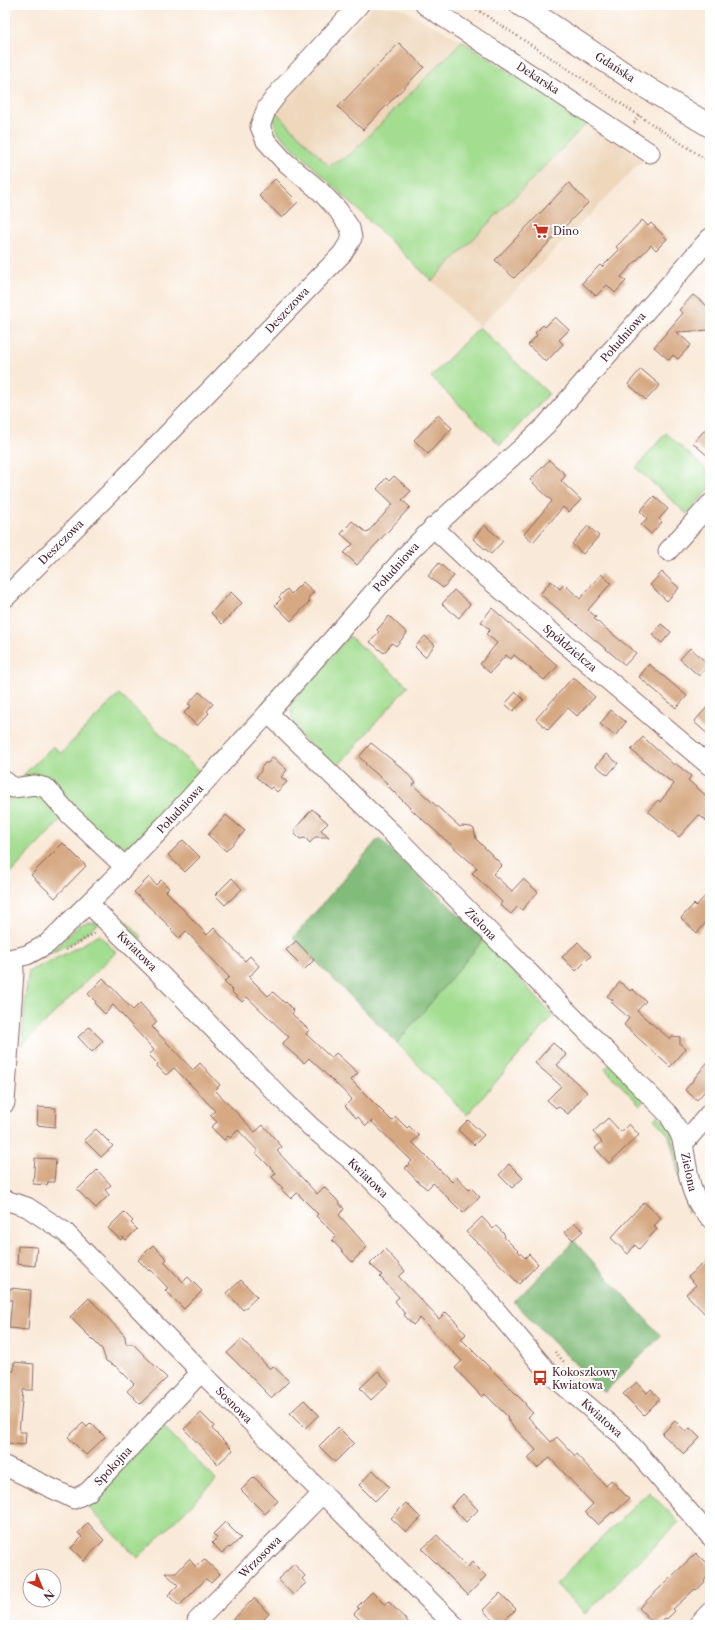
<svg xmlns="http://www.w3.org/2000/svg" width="715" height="1630" font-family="'Libre Caslon Text',serif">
<rect width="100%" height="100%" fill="#fff"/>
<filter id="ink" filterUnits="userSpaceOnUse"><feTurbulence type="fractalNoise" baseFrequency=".025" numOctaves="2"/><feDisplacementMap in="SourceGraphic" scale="8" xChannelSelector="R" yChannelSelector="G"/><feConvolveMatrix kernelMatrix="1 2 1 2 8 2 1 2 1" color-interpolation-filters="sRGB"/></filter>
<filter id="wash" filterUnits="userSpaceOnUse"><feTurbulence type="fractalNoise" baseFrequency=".012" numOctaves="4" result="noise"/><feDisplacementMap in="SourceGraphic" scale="16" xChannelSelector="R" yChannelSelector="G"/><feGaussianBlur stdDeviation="0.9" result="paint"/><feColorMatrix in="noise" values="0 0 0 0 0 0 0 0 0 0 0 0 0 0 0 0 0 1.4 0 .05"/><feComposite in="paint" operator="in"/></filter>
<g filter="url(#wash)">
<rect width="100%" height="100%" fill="#f9e9d8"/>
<g fill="#eed7bb">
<polygon points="374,5 400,8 462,41 351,154 329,166 273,109"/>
<polygon points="588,122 644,159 479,327 432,281"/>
</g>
<g fill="#a3dd90" stroke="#767e5e">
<polygon points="462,41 588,122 432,281 276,131 273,109 329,166 351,154"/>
<polygon points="479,327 549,394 500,445 431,377"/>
<polygon points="666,433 710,473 710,488 687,514 636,468"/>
<polygon points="349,636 408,686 338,766 358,786 355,788 290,725 294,721 292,719 290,703"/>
<polygon points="322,638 235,740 229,740"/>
<polygon points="119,694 199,771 220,749 222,754 124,859 39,776 14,784 53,746 61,753"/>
<polygon points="27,793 43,797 64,817 5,879 5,801 11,796"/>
<polygon points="115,921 127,921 142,937 137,942"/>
<polygon points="87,922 95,922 100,923 74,942 26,965 59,945 78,926"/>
<polygon points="99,935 116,952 22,1045 25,997 29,971 65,954"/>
<polygon points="484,939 553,1016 467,1115 397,1043"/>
<polygon points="612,1062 647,1098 640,1105 605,1069"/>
<polygon points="658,1115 671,1129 691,1210 688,1212 669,1135 654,1119"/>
<polygon points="162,1425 216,1480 138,1558 84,1503"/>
<polygon points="649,1492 679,1522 585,1614 555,1583"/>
</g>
<g fill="#82bc7a" stroke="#666e52">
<polygon points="379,838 484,939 397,1043 293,938"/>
<polygon points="574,1241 661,1336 604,1393 514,1302"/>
</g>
<g id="blocks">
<g fill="#d6a983">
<polygon points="399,43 424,67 363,130 338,107"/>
<polygon points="275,179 298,202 282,218 259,196"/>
<polygon points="569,183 588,203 514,278 495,260"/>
<polygon points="642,220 648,226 651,223 667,239 656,250 651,245 621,277 626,281 615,293 607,285 596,296 582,283 600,265 602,267 619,250 616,247"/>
<polygon points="693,295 710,308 710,330 677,332 691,345 678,359 673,355 669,360 654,347 683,313 679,310"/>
<polygon points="555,317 569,330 559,340 563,344 546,362 528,345 537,335 535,333 543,325 545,327"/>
<polygon points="641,369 660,385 646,400 628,384"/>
<polygon points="438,415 452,428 428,454 414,440"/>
<polygon points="710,424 710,458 693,443"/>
<polygon points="549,460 566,475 561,481 581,500 569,512 563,507 533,542 524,534 552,501 530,480"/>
<polygon points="394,476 411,491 402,500 410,507 357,565 344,553 353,544 341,534 352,521 367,533 393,504 377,489 386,478 389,481"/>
<polygon points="654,496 668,509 659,519 662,522 651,534 641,525 647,518 640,511"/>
<polygon points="484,525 503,541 491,554 473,539"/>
<polygon points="588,526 599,536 583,554 572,544"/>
<polygon points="439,563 454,576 443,588 428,576"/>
<polygon points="662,572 679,588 667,601 650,585"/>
<polygon points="601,574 611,583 588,610 596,617 594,619 636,653 625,665 540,594 551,581 560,589 564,584 580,599"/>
<polygon points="303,582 314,592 308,598 310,601 291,621 275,605 281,599 279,597 287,589 291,594"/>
<polygon points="454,590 470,604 459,618 442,604"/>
<polygon points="231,592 242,603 222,624 211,613"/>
<polygon points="492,608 558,666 544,680 514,655 511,659 506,655 490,673 480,664 497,643 486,634 490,630 481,622"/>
<polygon points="389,616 407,633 396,646 392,643 384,653 370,642 379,632 377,630"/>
<polygon points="661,624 671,632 662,643 652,635"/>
<polygon points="425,636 435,645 425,657 415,647"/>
<polygon points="690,648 709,665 699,676 680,659"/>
<polygon points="649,664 687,696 676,708 639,677"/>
<polygon points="573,677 595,697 577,716 568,708 548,730 536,719"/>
<polygon points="199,692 213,704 207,711 209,713 197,726 184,713 191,706 188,704"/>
<polygon points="516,692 524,700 513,711 505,704"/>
<polygon points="710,704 710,736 694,722"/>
<polygon points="611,710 626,722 615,736 600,724"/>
<polygon points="643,737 674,765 675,763 691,776 688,780 710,799 710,824 699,815 679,837 648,811 658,800 660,802 674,784 631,750"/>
<polygon points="371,743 402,768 416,783 413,785 460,827 462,826 471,827 474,829 476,839 502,865 493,874 512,891 523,879 538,892 522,910 518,906 511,914 500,905 502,902 472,873 477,868 413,811 386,784 387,783 365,764 366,763 359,757"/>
<polygon points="606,754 618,763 608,775 596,766"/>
<polygon points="273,757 287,770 281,777 287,782 277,792 272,787 270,789 256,777 261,771 261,768 265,763 268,763"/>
<polygon points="312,809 328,823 321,830 329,837 315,837 310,843 305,838 300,839 295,834 295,829"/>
<polygon points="226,815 245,831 226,851 208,835"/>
<polygon points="183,840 200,857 185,872 168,855"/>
<polygon points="63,843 86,866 55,898 31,875"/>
<polygon points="149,877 156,885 161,880 169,888 166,891 207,935 214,928 245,961 250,956 259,966 249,977 268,996 273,992 285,1003 286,1002 294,1011 292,1014 309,1030 306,1034 331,1058 336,1053 358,1073 351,1080 392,1121 396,1117 407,1128 409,1126 419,1136 412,1142 452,1182 457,1177 469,1190 471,1188 480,1197 463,1213 433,1183 427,1189 417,1181 405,1168 412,1161 371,1121 366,1126 358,1117 356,1118 345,1106 352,1099 309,1058 304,1063 282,1044 289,1037 247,997 242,1002 232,992 233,991 224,982 229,977 186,931 179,938 171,930 172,929 134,892"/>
<polygon points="232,878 242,889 225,905 215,895"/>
<polygon points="710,891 710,918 697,933 681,918 694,904 696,906"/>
<polygon points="296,941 314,960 305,969 286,950"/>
<polygon points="578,942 591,956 576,971 562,957"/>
<polygon points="103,978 133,1010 140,1003 157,1022 152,1027 193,1070 200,1063 220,1085 215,1090 255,1132 263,1125 282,1147 277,1151 317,1194 324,1187 336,1199 344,1209 339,1215 367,1247 352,1262 332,1240 336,1236 316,1216 318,1214 297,1193 291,1199 281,1189 283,1188 272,1177 276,1173 256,1153 258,1151 238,1130 230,1138 228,1136 224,1140 211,1127 217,1122 210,1115 215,1111 196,1090 174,1068 166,1075 157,1066 158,1064 149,1055 154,1050 113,1005 105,1014 95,1004 96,1002 88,994"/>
<polygon points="620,982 630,991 632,989 646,1001 637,1011 670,1039 672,1036 680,1037 680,1044 686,1049 670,1067 624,1025 629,1018 611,1002 613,1000 607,996"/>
<polygon points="89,1027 103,1041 92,1052 78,1037"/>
<polygon points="553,1043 567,1055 557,1065 587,1092 568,1114 558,1106 556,1108 547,1100 561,1086 535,1063"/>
<polygon points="710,1059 710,1085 697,1100 685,1090"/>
<polygon points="38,1107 56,1108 55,1127 37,1125"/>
<polygon points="608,1118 621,1132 629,1124 639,1135 609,1163 595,1148 602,1142 593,1132"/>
<polygon points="468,1120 484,1135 474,1145 458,1130"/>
<polygon points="96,1129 113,1146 101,1157 84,1140"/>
<polygon points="35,1158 56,1159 54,1182 48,1182 47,1185 33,1184"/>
<polygon points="509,1164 523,1178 512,1188 499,1175"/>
<polygon points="97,1170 111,1185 105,1190 109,1195 96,1208 77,1190"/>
<polygon points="644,1202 661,1218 654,1226 657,1229 649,1238 639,1249 635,1245 628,1254 611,1238"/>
<polygon points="124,1212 133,1221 131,1223 137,1229 126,1240 123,1237 121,1240 108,1228"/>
<polygon points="482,1217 493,1229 496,1226 505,1235 504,1237 525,1258 529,1254 538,1264 519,1284 479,1243 478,1244 466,1232"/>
<polygon points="575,1223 583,1231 573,1240 565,1232"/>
<polygon points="153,1245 167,1259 164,1262 183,1282 188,1277 202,1291 184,1309 165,1290 168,1288 151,1270 149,1271 138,1260"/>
<polygon points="18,1246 37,1247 35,1266 17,1264"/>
<polygon points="385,1249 405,1271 399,1277 439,1319 446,1312 458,1324 457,1324 466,1334 461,1339 526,1404 525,1405 533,1413 528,1417 551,1442 557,1437 575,1456 576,1454 606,1486 611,1480 629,1499 614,1513 612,1512 598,1525 585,1512 593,1504 550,1458 537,1468 528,1458 536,1450 511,1424 507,1418 508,1417 485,1394 482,1397 455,1368 462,1361 420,1318 413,1325 404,1315 405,1314 395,1301 399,1297 380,1277 382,1275 370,1264"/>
<polygon points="710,1257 710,1319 686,1294 696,1285 688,1277"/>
<polygon points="241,1280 257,1297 243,1310 227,1293"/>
<polygon points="10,1288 31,1290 28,1330 9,1328 12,1300 9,1300"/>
<polygon points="89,1298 125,1336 126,1344 133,1344 167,1378 140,1404 127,1391 134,1384 117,1367 106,1361 102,1349 70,1317"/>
<polygon points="242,1339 270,1369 273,1366 289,1381 272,1398 227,1353"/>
<polygon points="14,1362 34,1364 33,1390 23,1390 19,1432 26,1432 25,1445 5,1443 6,1371 14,1371"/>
<polygon points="378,1371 389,1383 371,1400 360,1388"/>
<polygon points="637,1382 647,1393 651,1389 660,1399 644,1415 623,1394"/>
<polygon points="304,1400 319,1415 305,1428 290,1413"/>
<polygon points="201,1413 214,1426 212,1429 233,1450 218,1464 184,1429"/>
<polygon points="675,1421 686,1432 690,1428 700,1438 684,1454 662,1434"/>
<polygon points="83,1423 87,1427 91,1423 105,1437 86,1455 68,1437"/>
<polygon points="338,1427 354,1443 335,1462 319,1446"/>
<polygon points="373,1470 389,1487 375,1501 359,1485"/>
<polygon points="254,1477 278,1501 265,1514 241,1490"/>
<polygon points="463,1494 478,1510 466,1522 451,1506"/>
<polygon points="406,1503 421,1518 406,1532 391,1518"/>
<polygon points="225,1522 241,1538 230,1548 229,1547 222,1553 212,1543 217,1538 213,1534"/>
<polygon points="88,1523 104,1540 84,1561 71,1548 82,1537 78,1533"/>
<polygon points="437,1535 463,1563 468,1567 472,1562 486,1576 468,1595 422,1549"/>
<polygon points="696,1553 710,1567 710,1573 704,1580 705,1582 696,1590 695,1589 673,1609 675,1611 667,1619 665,1618 657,1625 655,1625 639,1608"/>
<polygon points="189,1559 196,1567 204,1559 220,1574 211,1583 206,1579 179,1606 168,1595 178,1585 165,1573 176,1573"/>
<polygon points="294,1564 305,1576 302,1579 306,1583 293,1595 278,1579"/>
<polygon points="372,1592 385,1605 388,1601 411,1625 365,1625 354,1614 359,1608 357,1607"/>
<polygon points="500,1593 516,1609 500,1625 497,1625 483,1610"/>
<polygon points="254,1598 269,1614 258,1625 228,1625"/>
</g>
</g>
</g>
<g filter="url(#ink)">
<use href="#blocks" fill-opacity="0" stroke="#876668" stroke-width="1"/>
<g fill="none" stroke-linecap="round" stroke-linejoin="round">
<defs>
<g id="minor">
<polyline points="425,5 650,153"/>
<polyline points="433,527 485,576 710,766"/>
<polyline points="668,551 710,504"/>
<polyline points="5,598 121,482 342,254 352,238 350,228 338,210 320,191 284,161 266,141 260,126 267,108 279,92 359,5"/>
<path d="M268 713 398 839 669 1115C673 1123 680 1131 682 1140 689 1169 687 1197 710 1218"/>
<polyline points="5,781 13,788 35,785 46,788 69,814 125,867"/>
<polyline points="89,904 156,970 282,1099 311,1127 358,1166 478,1289 547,1371 624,1437 710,1536"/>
<path d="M5 960 27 955 47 944 113 879 168 822 268 713 409 552C452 507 501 469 546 425L710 238"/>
<polyline points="5,1103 14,972 13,959"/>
<polyline points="683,1144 710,1113"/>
<polyline points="5,1200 27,1207 65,1232 201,1372 454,1625"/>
<polyline points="5,1466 74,1499 88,1492 201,1372"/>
<polyline points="197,1621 323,1493"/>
<polyline points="698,1625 710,1612"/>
</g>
<polyline id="major" points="521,5 634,80 710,126"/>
</defs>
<use href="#minor" stroke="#876668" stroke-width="21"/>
<use href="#major" stroke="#876668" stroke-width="24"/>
<g stroke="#876668" stroke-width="2.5" stroke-dasharray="1 3" stroke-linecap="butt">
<polyline points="470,5 710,162"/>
<polyline points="634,123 639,115"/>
<polyline points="66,950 95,933"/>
<polyline points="555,1352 565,1363"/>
</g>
<use href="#minor" stroke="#fff" stroke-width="19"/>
<use href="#major" stroke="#fff" stroke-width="22"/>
</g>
</g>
<defs>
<symbol id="supermarket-bare" viewBox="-9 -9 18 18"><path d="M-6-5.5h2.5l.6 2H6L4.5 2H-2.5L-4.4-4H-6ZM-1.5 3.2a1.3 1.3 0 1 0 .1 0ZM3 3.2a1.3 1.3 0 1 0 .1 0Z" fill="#c8321e" stroke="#fff" stroke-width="2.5" paint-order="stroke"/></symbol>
<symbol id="bus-bare" viewBox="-9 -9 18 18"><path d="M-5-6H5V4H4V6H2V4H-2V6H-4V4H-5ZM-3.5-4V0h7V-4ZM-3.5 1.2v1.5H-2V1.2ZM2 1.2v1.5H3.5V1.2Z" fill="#c8321e" stroke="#fff" stroke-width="2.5" paint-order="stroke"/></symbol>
</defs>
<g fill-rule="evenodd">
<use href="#supermarket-bare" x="530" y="220" width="22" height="22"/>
<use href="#bus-bare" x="529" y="1367" width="22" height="22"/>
</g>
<g text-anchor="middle" stroke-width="4" stroke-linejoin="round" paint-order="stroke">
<g font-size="11" fill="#4a1f2b" stroke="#fff">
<text transform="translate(615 67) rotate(33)" y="4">Gdańska</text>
<text transform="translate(538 78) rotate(33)" y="4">Dekarska</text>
<text transform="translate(287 310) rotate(-47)" y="4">Deszczowa</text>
<text transform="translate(623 337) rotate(-49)" y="4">Południowa</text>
<text transform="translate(61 542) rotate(-45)" y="4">Deszczowa</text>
<text transform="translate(396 567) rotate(-48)" y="4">Południowa</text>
<text transform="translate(570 648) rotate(40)" y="4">Spółdzielcza</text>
<text transform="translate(180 809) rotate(-47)" y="4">Południowa</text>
<text transform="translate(481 924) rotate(46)" y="4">Zielona</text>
<text transform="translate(137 951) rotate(45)" y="4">Kwiatowa</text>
<text transform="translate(689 1172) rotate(78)" y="4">Zielona</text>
<text transform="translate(368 1178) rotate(44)" y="4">Kwiatowa</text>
<text transform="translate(234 1405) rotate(45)" y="4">Sosnowa</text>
<text transform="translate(602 1418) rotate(42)" y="4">Kwiatowa</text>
<text transform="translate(113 1466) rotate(-47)" y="4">Spokojna</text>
<text transform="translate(260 1557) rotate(-45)" y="4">Wrzosowa</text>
</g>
<g font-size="11" fill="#4a1f2b" stroke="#fff" text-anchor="start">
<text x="553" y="235">Dino</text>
<text x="552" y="1376">Kokoszkowy<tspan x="552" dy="13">Kwiatowa</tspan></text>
</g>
</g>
<rect width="715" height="1630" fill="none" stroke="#fff" stroke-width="20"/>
<g transform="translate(42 1588) rotate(136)"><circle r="19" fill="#ffffff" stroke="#b7a5aa"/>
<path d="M0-3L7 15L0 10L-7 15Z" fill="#c8321e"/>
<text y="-6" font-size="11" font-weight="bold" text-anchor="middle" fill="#4a1f2b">N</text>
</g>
</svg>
